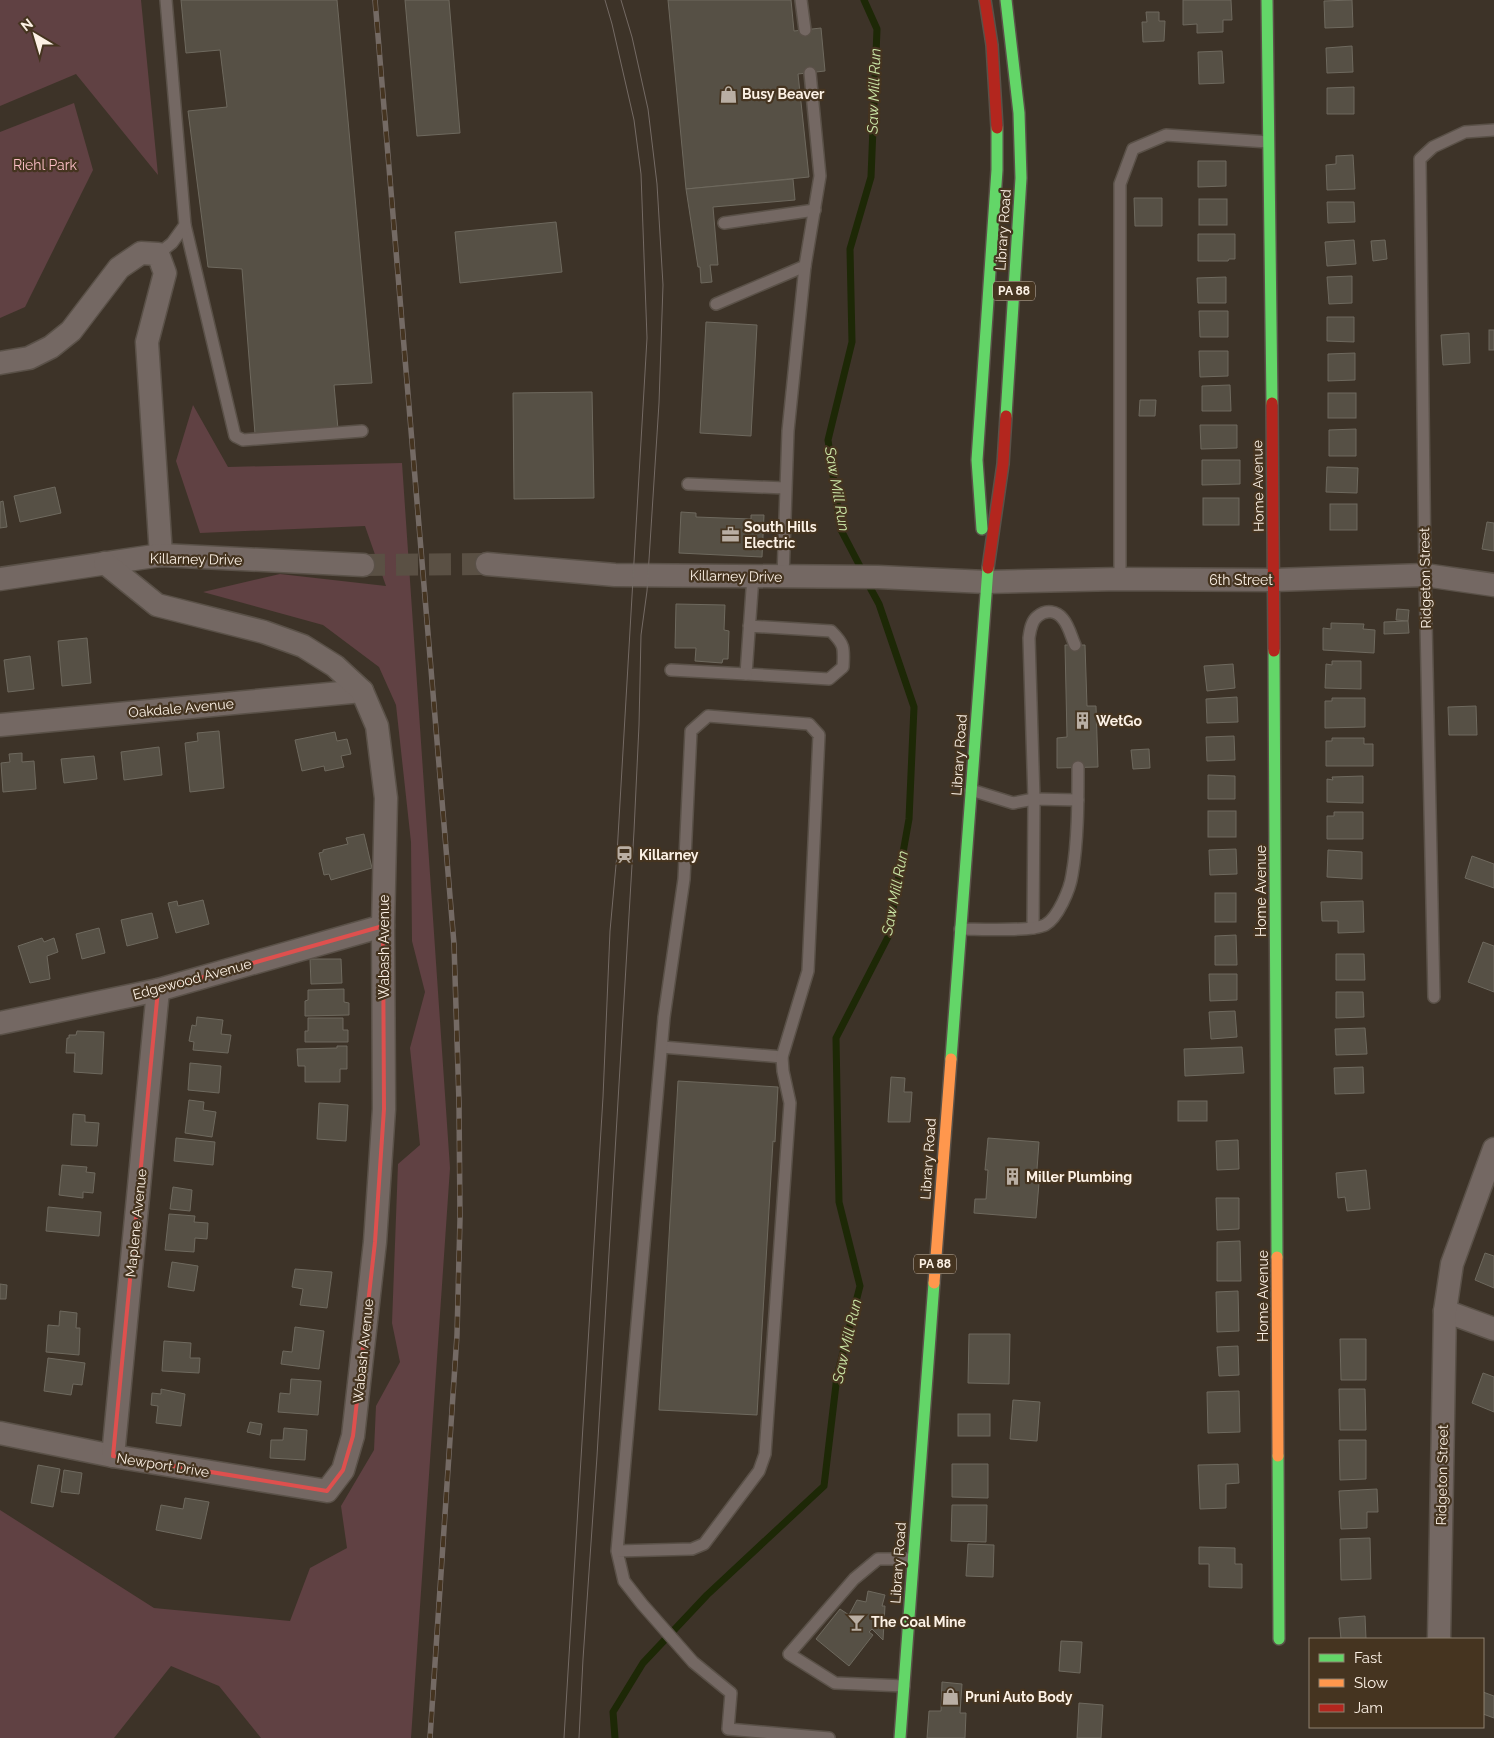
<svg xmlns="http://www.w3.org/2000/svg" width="1494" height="1738" font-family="Raleway,sans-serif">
<rect width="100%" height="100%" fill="#3d3328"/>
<g fill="#604143">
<polygon points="0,0 141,0 158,175 76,74 0,106"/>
<polygon points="74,103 93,170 25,307 0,318 0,132"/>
<polygon points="193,405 228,467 402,463 450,1168 411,1738 261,1738 219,1686 171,1666 114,1738 0,1738 0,1510 154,1608 290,1621 310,1568 347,1548 341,1506 374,1450 376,1406 400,1362 392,1323 398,1164 420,1145 410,1048 425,992 412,941 411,842 396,705 379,667 323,625 203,592 280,574 386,586 365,526 200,533 176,461"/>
</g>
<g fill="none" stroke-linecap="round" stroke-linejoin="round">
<g stroke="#1d2806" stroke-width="7">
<polyline points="863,572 841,530 828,440 852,342 850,249 871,177 877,29 864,0"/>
<polyline points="615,1738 613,1712 643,1663 707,1595 824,1486 837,1376 860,1286 839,1202 836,1038 888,937 909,819 914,707 879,604 867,582"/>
</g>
</g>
<g fill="#565045" stroke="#6e695e">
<polygon points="181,0 337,0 372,383 334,385 338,429 255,434 242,269 208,267 188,111 227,107 220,50 186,53"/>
<polygon points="405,0 449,0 460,133 417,136"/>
<polygon points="668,0 791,0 794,31 821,28 825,71 798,74 809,177 686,189"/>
<polygon points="1183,0 1231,0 1232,20 1223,20 1223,32 1197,33 1197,24 1183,25"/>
<polygon points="1352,0 1353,27 1325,28 1324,1"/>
<polygon points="1146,12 1159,12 1159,21 1165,21 1164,41 1143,42 1142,22 1147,22"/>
<polygon points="1352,46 1353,72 1327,73 1326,48"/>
<polygon points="1222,51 1224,83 1199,84 1198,52"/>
<polygon points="1354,87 1354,114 1327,114 1327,88"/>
<polygon points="1353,155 1355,189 1327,190 1326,165 1336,164 1336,156"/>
<polygon points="1198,161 1226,161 1226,186 1198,187"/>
<polygon points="793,179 795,200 713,207 718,265 710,265 712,282 701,283 700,267 698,267 686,189"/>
<polygon points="1134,198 1162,198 1162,226 1135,226"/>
<rect x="1199" y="199" width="28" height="26"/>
<polygon points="1327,202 1354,202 1355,222 1328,223"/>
<polygon points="556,222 562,272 460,283 455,232"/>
<polygon points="1198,234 1235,234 1235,259 1229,259 1228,261 1198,261"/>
<polygon points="1354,240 1356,264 1327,266 1325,242"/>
<polygon points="1385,240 1387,259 1373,261 1371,241"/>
<polygon points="1352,276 1352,303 1329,304 1327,277"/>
<polygon points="1226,277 1226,303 1198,303 1197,278"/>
<polygon points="1199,311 1228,311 1228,337 1200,337"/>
<polygon points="1327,317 1354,317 1354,342 1327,341"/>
<polygon points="706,322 757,325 751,436 700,433"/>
<rect x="1489" y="330" width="5" height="20"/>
<polygon points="1469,333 1470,363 1443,365 1441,335"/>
<polygon points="1199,351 1228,351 1228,376 1200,377"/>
<polygon points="1355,353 1355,380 1328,381 1328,354"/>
<polygon points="1230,385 1231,411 1202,411 1202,386"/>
<polygon points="592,392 594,498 514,499 513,393"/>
<rect x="1328" y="393" width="28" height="25"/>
<polygon points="1140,400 1156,400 1155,416 1139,416"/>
<polygon points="1200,425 1237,425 1237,448 1201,449"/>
<polygon points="1356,429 1356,456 1329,456 1329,430"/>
<polygon points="1202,460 1240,460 1240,484 1202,485"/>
<polygon points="1327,467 1358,468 1357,493 1326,492"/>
<polygon points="55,487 61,513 20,522 14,496"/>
<rect x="1203" y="498" width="36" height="27"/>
<polygon points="3,501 7,527 0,528 0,502"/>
<rect x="1330" y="504" width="27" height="26"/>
<polygon points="681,512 696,513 696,517 751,519 751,515 764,515 762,557 679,553"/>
<polygon points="1487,522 1494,523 1494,551 1482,549"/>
<polygon points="676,604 725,605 724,630 729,631 728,659 723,659 722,663 695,661 696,648 675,648"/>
<polygon points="1397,609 1409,610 1408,621 1396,620"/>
<polygon points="1408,621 1409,633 1384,634 1384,622"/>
<polygon points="1331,623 1364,624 1363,629 1375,630 1374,653 1323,650 1323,628 1331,629"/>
<polygon points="87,638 91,683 62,686 58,641"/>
<polygon points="1065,645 1085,645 1087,706 1096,706 1098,767 1057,768 1057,738 1067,737"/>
<polygon points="30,656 34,689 8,692 4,660"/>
<polygon points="1332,661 1361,661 1361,689 1325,688 1326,664 1332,665"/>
<polygon points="1233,664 1235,688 1207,691 1204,666"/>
<polygon points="1237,697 1238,722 1207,723 1206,699"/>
<polygon points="1332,698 1365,698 1365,727 1325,728 1325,701 1332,701"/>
<polygon points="1476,706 1477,735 1449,735 1448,707"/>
<polygon points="219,731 224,788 190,792 185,743 198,741 197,733"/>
<polygon points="335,732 337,741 347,739 351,754 341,756 344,767 325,771 324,766 302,771 295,740"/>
<polygon points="1234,736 1235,760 1207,761 1206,737"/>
<polygon points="1332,738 1364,738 1364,744 1373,744 1373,766 1326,766 1326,741 1332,741"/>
<polygon points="159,747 162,775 124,780 121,752"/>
<polygon points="1149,749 1150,768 1133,769 1131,750"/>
<polygon points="22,753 22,762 34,761 36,789 3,792 1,763 10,762 9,754"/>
<polygon points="94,756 97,779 64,783 61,759"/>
<polygon points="1208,775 1235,776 1235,799 1208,799"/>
<polygon points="1363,776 1363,803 1327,802 1327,779 1333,780 1332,777"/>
<rect x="1208" y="811" width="28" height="26"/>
<polygon points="1334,812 1363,812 1363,839 1327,839 1327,816 1334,816"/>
<polygon points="364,834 372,868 331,880 329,874 324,875 319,853 323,852 323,850 348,844 346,838"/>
<polygon points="1236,849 1237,874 1210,875 1209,850"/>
<polygon points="1328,850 1362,852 1362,879 1327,877"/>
<polygon points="1472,856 1494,864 1494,888 1465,878"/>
<rect x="1215" y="893" width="21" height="29"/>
<polygon points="203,900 209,924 176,933 168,903 177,901 178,906"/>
<polygon points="1363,901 1364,932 1338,933 1338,921 1322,921 1321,902"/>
<polygon points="152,913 158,938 127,946 121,920"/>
<polygon points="99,928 105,953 82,959 76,934"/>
<polygon points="1236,935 1237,965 1215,965 1215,936"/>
<polygon points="42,938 44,942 54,938 58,952 47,956 50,979 30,983 18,946"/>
<polygon points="1483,942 1494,946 1494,992 1468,982"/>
<polygon points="1336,954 1364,954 1365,980 1336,980"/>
<polygon points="310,959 341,959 342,983 311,984"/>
<polygon points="1209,974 1237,974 1237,1000 1210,1001"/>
<polygon points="344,989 344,1002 349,1003 349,1015 305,1016 305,1001 308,1000 308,990"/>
<polygon points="1336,992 1363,992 1364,1017 1336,1018"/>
<polygon points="1235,1011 1237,1037 1211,1039 1209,1012"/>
<polygon points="197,1017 223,1020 221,1034 231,1035 228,1053 193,1050 194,1042 189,1041 192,1025 196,1026"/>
<polygon points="308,1018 343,1018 343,1030 348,1030 348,1042 305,1042 305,1031 308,1031"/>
<polygon points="1365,1028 1367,1054 1336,1055 1335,1029"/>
<polygon points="77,1031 104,1032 102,1074 74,1072 75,1053 66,1053 67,1038 69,1038 69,1035 76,1035"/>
<polygon points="337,1046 347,1046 347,1069 340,1069 340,1082 305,1082 305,1066 298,1066 297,1049 337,1048"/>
<polygon points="1242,1047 1244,1073 1185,1076 1184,1049"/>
<polygon points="190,1063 221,1066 219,1093 188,1090"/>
<polygon points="1363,1067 1364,1093 1335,1094 1334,1068"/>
<polygon points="891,1077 905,1078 904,1092 912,1092 910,1122 888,1122"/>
<polygon points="678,1081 778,1087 775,1142 773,1141 757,1415 659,1410"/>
<polygon points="189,1100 204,1102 203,1110 216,1112 212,1137 185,1133"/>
<rect x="1178" y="1101" width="29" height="20"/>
<polygon points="319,1103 348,1105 346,1141 317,1139"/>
<polygon points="73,1114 85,1115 85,1122 99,1123 97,1146 71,1145"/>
<polygon points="176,1138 215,1142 213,1165 174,1161"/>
<polygon points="988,1138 1039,1142 1036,1183 1039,1183 1036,1218 974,1213 975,1199 986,1199 988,1170 985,1170"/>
<polygon points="1238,1140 1239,1169 1217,1170 1216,1141"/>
<polygon points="62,1165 87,1167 86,1172 95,1173 93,1193 83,1192 83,1198 59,1195"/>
<polygon points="1366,1170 1370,1209 1347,1211 1345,1197 1338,1198 1336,1173"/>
<polygon points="173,1187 192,1190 190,1211 170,1209"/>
<polygon points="1216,1198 1239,1198 1239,1229 1217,1230"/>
<polygon points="48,1207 101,1212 99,1236 46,1231"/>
<polygon points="169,1214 195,1216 194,1222 208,1223 207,1239 195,1238 194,1252 165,1250"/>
<polygon points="1240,1241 1241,1281 1217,1281 1217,1242"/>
<polygon points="1485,1253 1494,1256 1494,1288 1475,1280"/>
<polygon points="172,1262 198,1266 194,1291 168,1287"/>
<polygon points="295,1269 332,1272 327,1308 300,1305 303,1289 292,1287"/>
<polygon points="0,1284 7,1285 6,1299 0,1299"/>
<polygon points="1238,1291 1239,1331 1217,1332 1216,1292"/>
<polygon points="60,1311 77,1313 76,1328 80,1328 79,1355 46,1352 48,1325 59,1326"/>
<polygon points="295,1327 324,1331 319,1369 281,1364 283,1351 292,1352"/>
<polygon points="969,1334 1010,1334 1009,1384 968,1383"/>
<polygon points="1340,1339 1366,1339 1366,1380 1341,1380"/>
<polygon points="164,1341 191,1343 190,1358 200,1358 199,1373 162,1371"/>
<polygon points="1238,1346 1239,1375 1219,1376 1217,1347"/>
<polygon points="48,1358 85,1363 82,1385 73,1384 71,1395 44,1391"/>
<polygon points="1483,1373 1494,1377 1494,1412 1472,1403"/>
<polygon points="291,1379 321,1381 318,1415 278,1412 280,1393 290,1394"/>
<polygon points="161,1389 185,1394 181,1426 156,1423 158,1406 151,1405 152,1393 161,1394"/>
<polygon points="1339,1389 1365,1389 1366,1430 1340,1430"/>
<polygon points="1239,1391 1240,1432 1208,1433 1207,1392"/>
<polygon points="1013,1400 1040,1402 1037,1441 1010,1439"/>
<rect x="958" y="1414" width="32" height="22"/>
<polygon points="250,1422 262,1424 260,1435 247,1432"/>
<polygon points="284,1428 307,1430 305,1460 270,1458 271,1440 283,1440"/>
<polygon points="1339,1440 1366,1440 1366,1479 1340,1480"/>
<polygon points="952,1464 988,1464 988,1498 952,1497"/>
<polygon points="1238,1464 1239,1483 1226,1484 1226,1508 1200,1509 1198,1465"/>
<polygon points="38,1465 60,1469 53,1507 31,1503"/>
<polygon points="64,1470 82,1473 79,1494 61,1492"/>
<polygon points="1377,1489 1378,1512 1367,1512 1367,1528 1341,1529 1339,1491"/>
<polygon points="185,1498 209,1502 201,1539 156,1530 161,1505 183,1509"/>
<polygon points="952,1505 987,1505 986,1542 951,1541"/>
<polygon points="1370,1538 1371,1579 1341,1580 1340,1539"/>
<polygon points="968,1544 994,1545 993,1577 966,1576"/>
<polygon points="1199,1547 1235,1548 1235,1564 1242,1564 1242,1588 1209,1587 1209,1564 1199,1564"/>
<polygon points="868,1591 885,1595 882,1606 885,1606 883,1640 872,1629 869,1632 873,1635 849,1666 816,1639 840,1609 849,1615 857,1600 866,1602"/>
<polygon points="1365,1616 1366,1639 1341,1639 1339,1618"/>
<polygon points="1061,1641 1082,1642 1080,1673 1059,1671"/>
<polygon points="942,1682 962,1684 960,1713 966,1713 965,1738 927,1738 929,1711 941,1711"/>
<polygon points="1483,1692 1494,1696 1494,1718 1483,1714"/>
<polygon points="1079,1703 1103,1705 1101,1738 1077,1738"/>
</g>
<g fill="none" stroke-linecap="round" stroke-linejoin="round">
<polyline stroke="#5a5044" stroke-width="22" stroke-dasharray="22 11" stroke-linecap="butt" points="363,565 487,564"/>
<defs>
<g id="lane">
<polyline points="801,0 805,30"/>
<polyline points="724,223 815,210"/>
<polyline points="185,225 235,436 243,440 362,431"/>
<polyline points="158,254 172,243 185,225 166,0"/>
<polyline points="716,304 805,266"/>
<polyline points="688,484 785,488"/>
<polyline points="783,577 788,431 805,266 820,176 810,73"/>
<polyline points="1120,579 1120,184 1133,149 1166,135 1268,142"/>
<path d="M749 626 831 631C845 645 844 648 843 667L829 679 746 674 753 576"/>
<polyline points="671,670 746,674"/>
<polyline points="971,790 1013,803 1034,799 1078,800"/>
<path d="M1033 928 1034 799 1029 638C1030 631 1031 621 1038 616 1046 609 1057 611 1063 619 1069 626 1071 636 1075 645"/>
<path d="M960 929C979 929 1030 932 1045 925 1058 918 1070 889 1072 875 1078 842 1078 801 1078 767"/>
<polyline points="1434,997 1425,575 1420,159 1433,147 1465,132 1494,130"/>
<polyline points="662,1047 782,1057"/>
<polyline points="617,1551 692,1549 704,1544 759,1471 765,1454 790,1103 783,1071 782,1057 808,971 819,735 809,724 708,716 691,731 684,879 664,1017 617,1551 624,1581 642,1604 693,1662 731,1693 728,1729 829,1738"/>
<polyline points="904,1686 835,1683 789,1654 854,1579 878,1559 913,1559"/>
</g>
<g id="street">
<polyline points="0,363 29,358 51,347 71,331 119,268 141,253 158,254 165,273 147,342 161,555"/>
<polyline points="487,564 615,575 878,577 986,582 1120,579 1274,580 1425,575 1494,585"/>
<polyline points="0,579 161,555 363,565"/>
<polyline points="0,725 362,691"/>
<polyline points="0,1023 158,990 383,926"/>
<polyline points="1445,1311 1494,1329"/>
<polyline points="0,1433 113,1456 327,1491 343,1470 353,1436 375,1242 384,1109 383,926 386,798 377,726 362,691 335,666 303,646 264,632 157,605 105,563"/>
<polyline points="113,1456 158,990"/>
<polyline points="1439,1639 1445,1311 1452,1264 1494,1149"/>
</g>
<g id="fast">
<polyline points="1006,0 1019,113 1021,178 1006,416"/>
<polyline points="1267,0 1272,403"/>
<polyline points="982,529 977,460 997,170 997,128"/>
<polyline points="1274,651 1277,1257"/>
<polyline points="951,1059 988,568"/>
<polyline points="1278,1456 1279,1639"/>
<polyline points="900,1738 934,1283"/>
</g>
<g id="slow">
<polyline points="1277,1257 1278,1456"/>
<polyline points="934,1283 951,1059"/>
</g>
<g id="jam">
<polyline points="985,0 992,45 997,128"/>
<polyline points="1272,403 1274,651"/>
<polyline points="988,568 1003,464 1006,416"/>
</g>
</defs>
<use href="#lane" stroke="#5a5148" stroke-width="14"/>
<use href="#street" stroke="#5a5148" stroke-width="25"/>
<use href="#fast" stroke="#5a5148" stroke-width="14"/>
<use href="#slow" stroke="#5a5148" stroke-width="14"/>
<use href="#jam" stroke="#5a5148" stroke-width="14"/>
<use href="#lane" stroke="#746863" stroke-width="11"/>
<use href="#street" stroke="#746863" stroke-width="22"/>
<use href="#fast" stroke="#63d668" stroke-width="11"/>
<use href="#slow" stroke="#ff974d" stroke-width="11"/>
<use href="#jam" stroke="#b3261e" stroke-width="11"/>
<g stroke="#746a64" stroke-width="1">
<polyline points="564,1738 603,1097 610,931 617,854 647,338 641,174 634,120 612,24 605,0"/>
<polyline points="579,1738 583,1659 597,1456 634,831 639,725 641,635 647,591 659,403 663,285 657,184 648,109 632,37 621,0"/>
</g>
<defs>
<polyline id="rail" points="375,0 454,944 459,1103 460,1219 457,1335 430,1738"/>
</defs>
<use href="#rail" stroke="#746a64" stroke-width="5.5"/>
<use href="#rail" stroke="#453420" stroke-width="4" stroke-dasharray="11" stroke-linecap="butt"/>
</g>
<path fill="none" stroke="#de504e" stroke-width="4" stroke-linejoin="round" d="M383 926 384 1109 375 1242 353 1436 343 1470 327 1491 113 1456 158 990Z"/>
<defs>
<symbol id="shop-bare" viewBox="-9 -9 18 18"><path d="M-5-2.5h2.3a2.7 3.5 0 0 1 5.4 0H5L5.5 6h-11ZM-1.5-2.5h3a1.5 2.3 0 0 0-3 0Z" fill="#b9aea3" stroke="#453420" stroke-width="2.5" paint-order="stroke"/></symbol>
<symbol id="office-bare" viewBox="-9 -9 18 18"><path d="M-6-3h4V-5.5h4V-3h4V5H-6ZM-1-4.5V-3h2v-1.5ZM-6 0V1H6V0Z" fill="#b9aea3" stroke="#453420" stroke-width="2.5" paint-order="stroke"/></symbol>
<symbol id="building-bare" viewBox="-9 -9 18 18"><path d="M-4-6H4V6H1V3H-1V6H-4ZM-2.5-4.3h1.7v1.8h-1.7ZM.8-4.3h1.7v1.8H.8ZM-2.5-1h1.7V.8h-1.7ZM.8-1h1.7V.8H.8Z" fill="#b9aea3" stroke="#453420" stroke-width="2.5" paint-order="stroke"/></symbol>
<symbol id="station-bare" viewBox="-9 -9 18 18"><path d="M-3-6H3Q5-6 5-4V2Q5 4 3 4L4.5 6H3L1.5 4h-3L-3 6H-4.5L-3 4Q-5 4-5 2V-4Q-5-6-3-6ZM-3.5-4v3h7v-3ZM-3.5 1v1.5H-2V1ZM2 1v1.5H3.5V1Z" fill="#b9aea3" stroke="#453420" stroke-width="2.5" paint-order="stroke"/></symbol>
<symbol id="bar-bare" viewBox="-9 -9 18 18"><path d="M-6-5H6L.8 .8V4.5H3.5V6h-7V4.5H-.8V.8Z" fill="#b9aea3" stroke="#453420" stroke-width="2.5" paint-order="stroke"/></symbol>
</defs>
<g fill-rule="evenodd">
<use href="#shop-bare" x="716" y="82" width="25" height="25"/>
<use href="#office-bare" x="718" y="522" width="25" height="25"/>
<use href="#building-bare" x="1070" y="708" width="25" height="25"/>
<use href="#station-bare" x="612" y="842" width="25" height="25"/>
<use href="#building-bare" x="1000" y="1164" width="25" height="25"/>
<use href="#bar-bare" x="844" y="1610" width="25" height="25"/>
<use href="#shop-bare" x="938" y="1684" width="25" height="25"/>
</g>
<g text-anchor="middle" stroke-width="4.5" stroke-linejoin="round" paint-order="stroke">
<g fill="#453420" stroke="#c5b8aa" stroke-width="1">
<rect x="993" y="281.5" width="42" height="19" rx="4"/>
<rect x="914" y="1254.5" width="42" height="19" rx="4"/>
</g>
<g font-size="12" font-weight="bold" fill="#fcf1e5">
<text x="1014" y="295">PA 88</text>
<text x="935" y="1268">PA 88</text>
</g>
<g font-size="14" font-weight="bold" fill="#fcf1e5" stroke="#453420" text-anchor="start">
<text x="742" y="99">Busy Beaver</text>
<text x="744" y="532">South Hills<tspan x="744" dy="16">Electric</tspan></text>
<text x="1096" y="726">WetGo</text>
<text x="639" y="860">Killarney</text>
<text x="1026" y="1182">Miller Plumbing</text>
<text x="871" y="1627">The Coal Mine</text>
<text x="965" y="1702">Pruni Auto Body</text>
</g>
<g font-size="14" fill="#fdbfc6" stroke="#453420">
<text x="45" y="170">Riehl Park</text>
</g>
<g font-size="14" fill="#fcf1e5" stroke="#453420">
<text transform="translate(1003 230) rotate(-86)" y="5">Library Road</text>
<text transform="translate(1258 486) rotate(-91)" y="5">Home Avenue</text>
<text transform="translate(196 559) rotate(1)" y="5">Killarney Drive</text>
<text transform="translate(736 576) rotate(1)" y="5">Killarney Drive</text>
<text transform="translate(1425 578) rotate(-91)" y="5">Ridgeton Street</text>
<text x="1241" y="585">6th Street</text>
<text transform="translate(181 708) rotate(-5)" y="5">Oakdale Avenue</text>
<text transform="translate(959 755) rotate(-86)" y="5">Library Road</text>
<text transform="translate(1261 891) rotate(-90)" y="5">Home Avenue</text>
<text transform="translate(384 947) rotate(-90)" y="5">Wabash Avenue</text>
<text transform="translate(192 979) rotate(-15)" y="5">Edgewood Avenue</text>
<text transform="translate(928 1159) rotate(-86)" y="5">Library Road</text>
<text transform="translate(136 1223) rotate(-84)" y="5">Maplene Avenue</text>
<text transform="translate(1263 1296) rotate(-90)" y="5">Home Avenue</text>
<text transform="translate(363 1351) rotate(-84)" y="5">Wabash Avenue</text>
<text transform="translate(163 1465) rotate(9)" y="5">Newport Drive</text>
<text transform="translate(1442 1475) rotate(-89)" y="5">Ridgeton Street</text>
<text transform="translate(898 1563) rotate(-86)" y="5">Library Road</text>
</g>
<g font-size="15" font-style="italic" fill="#cbe6a6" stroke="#453420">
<text transform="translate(874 91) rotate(-88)" y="5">Saw Mill Run</text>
<text transform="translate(837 489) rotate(80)" y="5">Saw Mill Run</text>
<text transform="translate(895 893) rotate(-79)" y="5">Saw Mill Run</text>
<text transform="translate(847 1341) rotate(-77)" y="5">Saw Mill Run</text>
</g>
</g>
<rect x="1309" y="1638" width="175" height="90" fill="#453420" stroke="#8e806f"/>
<rect x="1319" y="1654" width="25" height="8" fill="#63d668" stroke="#8e806f"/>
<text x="1354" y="1663" font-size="15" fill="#fcf1e5">Fast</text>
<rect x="1319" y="1679" width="25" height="8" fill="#ff974d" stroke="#8e806f"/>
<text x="1354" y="1688" font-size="15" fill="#fcf1e5">Slow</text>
<rect x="1319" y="1704" width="25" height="8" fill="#b3261e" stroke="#8e806f"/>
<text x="1354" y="1713" font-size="15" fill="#fcf1e5">Jam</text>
<g transform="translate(35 35) rotate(322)" stroke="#453420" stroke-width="4" paint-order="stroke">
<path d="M0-4L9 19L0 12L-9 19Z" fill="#fcf1e5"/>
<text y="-8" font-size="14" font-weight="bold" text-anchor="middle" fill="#fcf1e5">N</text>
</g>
</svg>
